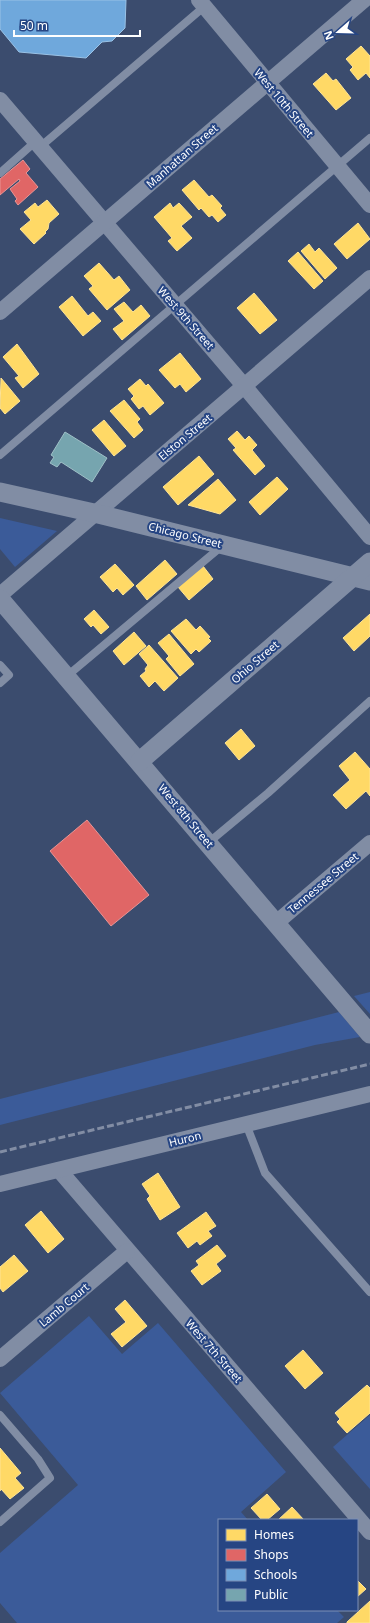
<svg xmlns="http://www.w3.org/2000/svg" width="370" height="1623" font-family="'Noto Sans',sans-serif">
<rect width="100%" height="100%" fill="#3b4c6e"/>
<g fill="#3b5b99">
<polygon points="0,518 57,531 15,567 0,549"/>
<polygon points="370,992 370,1014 354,996"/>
<polygon points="339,1012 360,1037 315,1045 0,1125 0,1099"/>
<polygon points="89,1316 122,1354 158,1323 286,1472 241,1512 248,1520 219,1520 219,1610 337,1610 344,1617 337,1623 17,1623 0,1603 0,1553 78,1485 0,1393"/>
<polygon points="370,1415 370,1489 333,1447"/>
</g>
<g fill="#ffd966" stroke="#ffe494">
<polygon points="361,46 370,56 370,78 366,73 358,80 350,70 353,67 346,59"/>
<polygon points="326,73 333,81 336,79 351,98 336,110 313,84"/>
<polygon points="194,180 209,197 212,195 222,206 220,208 226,215 218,222 212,215 209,217 201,208 199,210 182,190"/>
<polygon points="47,200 59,214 49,223 48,229 45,232 46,233 34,244 20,229 31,220 24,212 35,203 38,207"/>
<polygon points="170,203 173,208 179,203 192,217 181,226 192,238 177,251 168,241 172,238 154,217"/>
<polygon points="358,223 370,239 347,259 334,244"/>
<polygon points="309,244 315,252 319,248 337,268 325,279 301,251"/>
<polygon points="298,252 323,281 314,289 288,261"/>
<polygon points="99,263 114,280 119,276 130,290 107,310 89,289 93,286 84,276"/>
<polygon points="254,293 277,320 260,334 237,308"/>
<polygon points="72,296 88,316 93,312 101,321 83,336 59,307"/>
<polygon points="124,302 133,312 141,305 150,316 122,340 113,329 124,321 114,309"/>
<polygon points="17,344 39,374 23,388 15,378 19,376 3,357"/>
<polygon points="180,353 201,379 186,392 180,384 175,388 159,370"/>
<polygon points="1,378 20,401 5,414 0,408"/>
<polygon points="140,379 146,386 148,384 164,403 150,415 143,406 139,409 131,399 134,396 128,389"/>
<polygon points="124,400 140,419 137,422 143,430 134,438 110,411"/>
<polygon points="104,420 126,446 114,456 92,430"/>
<polygon points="237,431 245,440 249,436 257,445 252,450 265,466 255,475 233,450 236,448 228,439"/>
<polygon points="199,456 214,474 178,505 163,487"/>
<polygon points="277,477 288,489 260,515 249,502"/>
<polygon points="218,479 236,500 220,514 188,505"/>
<polygon points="165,560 177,574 147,600 136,586"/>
<polygon points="115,564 134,585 123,595 117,588 113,592 100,577"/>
<polygon points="203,566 213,579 189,600 178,587"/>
<polygon points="94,610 109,627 101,634 93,625 91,627 84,619"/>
<polygon points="370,614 370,636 354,651 343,638"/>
<polygon points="186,619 196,630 200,626 210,637 208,638 211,641 199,652 196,649 191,654 171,631"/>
<polygon points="134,632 146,646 124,665 113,651"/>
<polygon points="169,634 194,664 180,676 166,659 169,656 158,643"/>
<polygon points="149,645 178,678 164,691 155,681 149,687 140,676 146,671 145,669 148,665 139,654"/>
<polygon points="241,729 255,746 239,760 225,743"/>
<polygon points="355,752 370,769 370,796 366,791 346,809 333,795 350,780 339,766"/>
<polygon points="158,1173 180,1207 160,1220 147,1199 150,1196 142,1184"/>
<polygon points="41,1211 64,1239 48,1253 25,1225"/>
<polygon points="206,1212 216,1226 208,1231 212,1236 200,1245 197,1241 188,1248 177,1233"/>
<polygon points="217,1245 226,1256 216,1264 221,1271 202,1285 191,1271 199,1265 196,1261"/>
<polygon points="14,1255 28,1271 3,1292 0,1288 0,1267"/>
<polygon points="125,1300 147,1326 122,1347 111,1334 126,1322 115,1309"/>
<polygon points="303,1350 323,1373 305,1389 285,1366"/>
<polygon points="367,1385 370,1388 370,1413 347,1433 337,1422 340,1419 335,1413"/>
<polygon points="0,1448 21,1473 15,1478 24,1488 10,1499 1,1489 0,1491"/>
<polygon points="267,1494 280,1509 267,1520 262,1520 251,1508"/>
<polygon points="292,1507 304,1520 278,1520"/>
<polygon points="357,1580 366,1589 357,1597"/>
<polygon points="370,1601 370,1623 347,1623 347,1622"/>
</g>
<g fill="#e06666" stroke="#e99494">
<polygon points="23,160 30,169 26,173 38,187 18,205 15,201 17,199 10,189 20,181 19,179 0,195 0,179"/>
<polygon points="87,820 149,895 111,926 50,851"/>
</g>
<polygon fill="#6fa8dc" stroke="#9ac2e6" points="0,0 126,0 125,28 112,41 102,42 86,58 19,52 0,29"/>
<polygon fill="#76a5af" stroke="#9fc0c7" points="65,432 107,458 92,482 61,462 57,467 50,463 54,457 51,455"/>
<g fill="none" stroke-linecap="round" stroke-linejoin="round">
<g stroke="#818da4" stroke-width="8">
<polyline points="40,147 205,6"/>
<polyline points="0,173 35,142"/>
<polyline points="0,455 370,138"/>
<polyline points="0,665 9,675 0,683"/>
<polyline points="67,676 222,546"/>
<polyline points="208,843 268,793 370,701"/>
<polyline points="246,1124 265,1173 370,1292"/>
<polyline points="0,1415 38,1459 50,1478 0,1522"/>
</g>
<g stroke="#818da4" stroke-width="16">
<polyline points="199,0 370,205"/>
<polyline points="0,100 245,387 370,537"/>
<polyline points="0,312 364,0"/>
<polyline points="0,595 370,278"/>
<polyline points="276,923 370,843"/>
<polyline points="59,1170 370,1532"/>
<polyline points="0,1184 370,1094"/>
<polyline points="0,1359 127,1251"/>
</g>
<g stroke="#818da4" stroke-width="19">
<polyline points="0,492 94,513 370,581"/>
<polyline points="0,599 370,1034"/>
<polyline points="140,761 370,562"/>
</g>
<polyline stroke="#828da4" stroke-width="3" stroke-dasharray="7 3" stroke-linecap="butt" points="0,1152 370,1064"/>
</g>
<g text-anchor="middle" stroke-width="4" stroke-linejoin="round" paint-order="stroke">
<g font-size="11" fill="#fff" stroke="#264583">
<text transform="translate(284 103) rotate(50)" y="4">West 10th Street</text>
<text transform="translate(182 156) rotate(-41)" y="4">Manhattan Street</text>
<text transform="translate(186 318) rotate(49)" y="4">West 9th Street</text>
<text transform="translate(185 437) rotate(-40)" y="4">Elston Street</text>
<text transform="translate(185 535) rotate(14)" y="4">Chicago Street</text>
<text transform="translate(255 662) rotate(-41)" y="4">Ohio Street</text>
<text transform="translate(186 816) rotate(50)" y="4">West 8th Street</text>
<text transform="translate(323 883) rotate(-40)" y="4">Tennessee Street</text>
<text transform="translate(185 1139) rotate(-14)" y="4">Huron</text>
<text transform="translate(64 1305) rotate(-40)" y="4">Lamb Court</text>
<text transform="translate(214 1351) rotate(49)" y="4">West 7th Street</text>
</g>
</g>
<rect x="218" y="1519" width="140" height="92" fill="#264583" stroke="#7d8fb5"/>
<rect x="226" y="1529" width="20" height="12" fill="#ffd966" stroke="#7d8fb5"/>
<text x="254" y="1539" font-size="12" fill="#ffffff">Homes</text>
<rect x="226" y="1549" width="20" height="12" fill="#e06666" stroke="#7d8fb5"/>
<text x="254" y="1559" font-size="12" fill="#ffffff">Shops</text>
<rect x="226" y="1569" width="20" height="12" fill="#6fa8dc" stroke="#7d8fb5"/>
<text x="254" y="1579" font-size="12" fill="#ffffff">Schools</text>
<rect x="226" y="1589" width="20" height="12" fill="#76a5af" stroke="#7d8fb5"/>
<text x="254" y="1599" font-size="12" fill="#ffffff">Public</text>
<g transform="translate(338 32) rotate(250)" stroke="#264583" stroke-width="3" paint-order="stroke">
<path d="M0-3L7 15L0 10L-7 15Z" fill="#ffffff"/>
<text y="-6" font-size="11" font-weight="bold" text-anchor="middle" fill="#ffffff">N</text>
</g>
<path d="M14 30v6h126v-6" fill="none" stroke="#ffffff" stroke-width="2"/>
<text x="20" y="30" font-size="12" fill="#ffffff" stroke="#264583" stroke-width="3" paint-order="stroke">50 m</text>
</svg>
